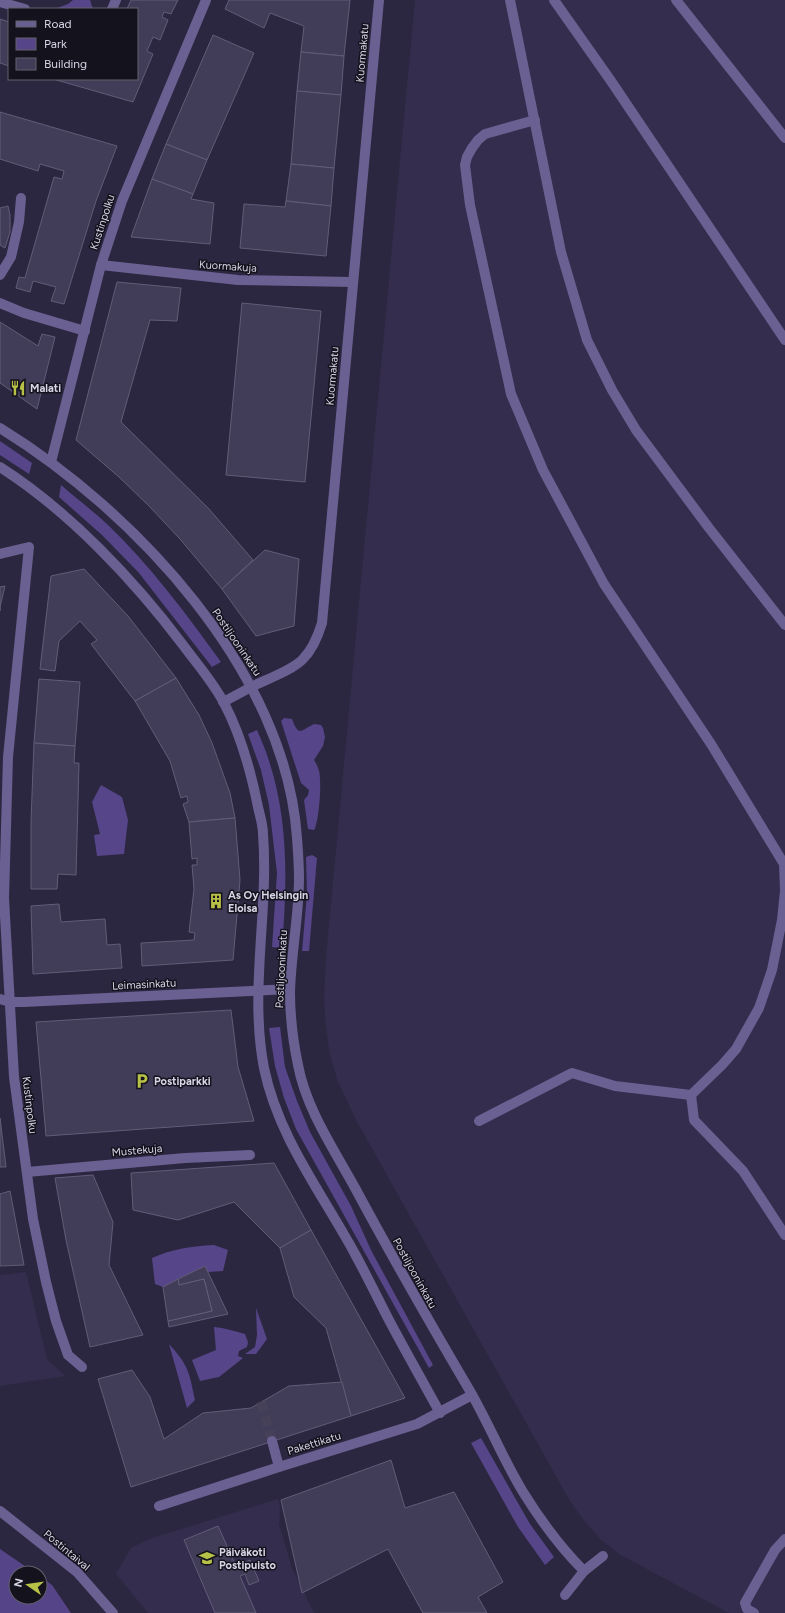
<svg xmlns="http://www.w3.org/2000/svg" width="785" height="1613" font-family="Figtree,sans-serif">
<rect width="100%" height="100%" fill="#2c2740"/>
<g fill="#342d4d">
<polygon points="415,0 785,0 785,1613 729,1613 619,1554 600,1539 583,1519 570,1501 356,1120 337,1079 330,1055 326,1027 324,999 326,958"/>
<polygon points="26,1272 47,1359 65,1376 0,1386 0,1275"/>
<polygon points="278,1499 280,1508 279,1524 292,1568 314,1613 148,1613 116,1574 131,1548 149,1539"/>
</g>
<g fill="#564588">
<polygon points="73,0 90,0 93,9 57,8 68,4"/>
<polygon points="0,441 32,463 29,474 0,455"/>
<path d="M61 485C77 499 93 511 108 525 151 566 186 614 221 662L212 667 139 573 102 535 59 497Z"/>
<path d="M284 718 292 719C299 738 301 730 314 724L321 725 323 728 325 737 323 746 314 760C316 763 318 767 319 771 322 781 319 823 314 830L308 829 304 800 308 795 309 790 301 783 281 721Z"/>
<path d="M257 730C261 740 266 750 269 761 289 822 287 885 282 948L272 947 277 873 269 805 261 770 248 734Z"/>
<polygon points="101,785 122,797 128,820 124,854 97,856 94,835 100,834 92,802"/>
<polygon points="312,855 317,858 309,951 302,951 307,894 306,857"/>
<polygon points="280,1027 285,1067 297,1101 310,1132 351,1206 371,1250 433,1365 429,1368 296,1129 284,1098 275,1066 269,1028"/>
<path d="M214 1245 228 1250 223 1271 208 1272 205 1266 163 1287 155 1284 152 1258C172 1249 192 1246 214 1245Z"/>
<polygon points="256,1308 267,1339 256,1354 245,1354 255,1347 257,1335"/>
<path d="M214 1327C225 1328 234 1331 245 1334L248 1342 247 1347 239 1351 238 1356 243 1358 219 1377 200 1381 192 1360 216 1350Z"/>
<path d="M169 1344C189 1366 189 1372 195 1400L187 1408Z"/>
<polygon points="481,1438 530,1524 554,1557 545,1565 518,1527 471,1443"/>
</g>
<polygon fill="#564488" points="0,1549 35,1573 16,1573 16,1597 40,1597 40,1576 52,1585 71,1613 0,1613"/>
<g fill="#413c57" stroke="#625c79">
<polygon points="131,0 178,0 171,14 164,12 162,17 168,20 160,40 153,37 147,51 153,54 133,102 53,79 137,79 137,9 127,9"/>
<polygon points="229,0 350,0 344,56 301,52 304,26 270,13 264,28 225,9"/>
<polygon points="0,19 9,22 9,66 0,63"/>
<polygon points="213,35 254,53 207,160 166,144"/>
<polygon points="301,52 344,56 341,95 297,91"/>
<polygon points="297,91 341,95 334,168 291,164"/>
<polygon points="0,112 117,146 96,201 64,304 51,301 56,287 33,281 30,292 16,288 19,277 25,278 54,177 62,179 64,171 40,164 38,171 0,159"/>
<polygon points="166,144 207,160 193,194 152,179"/>
<polygon points="291,164 334,168 331,206 286,201"/>
<polygon points="152,179 193,194 191,199 214,203 210,244 131,237"/>
<polygon points="286,201 331,206 326,256 240,248 244,204 285,207"/>
<polygon points="8,206 10,215 10,232 5,248 0,245 0,208"/>
<polygon points="117,282 181,288 177,321 150,320 121,422 209,509 253,560 222,589 180,539 149,506 119,477 76,440"/>
<polygon points="242,303 321,311 305,482 226,475"/>
<polygon points="0,322 38,346 42,334 55,337 37,409 0,383"/>
<polygon points="265,550 299,559 294,626 256,636 222,589"/>
<polygon points="84,569 128,616 176,678 135,701 91,644 97,640 80,621 59,641 55,671 40,669 51,576"/>
<polygon points="5,586 0,607 0,611 0,587"/>
<polygon points="176,678 199,715 212,743 230,793 235,818 189,822 183,804 188,802 187,796 181,798 170,761 135,701"/>
<polygon points="39,679 80,682 75,746 34,743"/>
<polygon points="34,743 75,746 74,763 79,763 76,875 58,874 57,889 31,889 31,821"/>
<polygon points="235,818 240,880 233,960 142,966 141,943 194,940 195,933 189,932 194,889 192,865 197,865 197,858 192,859 189,822"/>
<polygon points="59,904 61,922 105,919 107,945 120,944 122,968 33,974 31,906"/>
<polygon points="231,1010 238,1067 254,1121 46,1136 36,1022"/>
<polygon points="0,1118 6,1167 0,1167"/>
<polygon points="274,1163 311,1230 280,1248 234,1202 178,1220 133,1210 131,1173"/>
<polygon points="93,1175 113,1222 109,1265 143,1335 90,1347 66,1240 55,1178"/>
<polygon points="10,1191 24,1265 0,1266 0,1194"/>
<polygon points="311,1230 367,1330 405,1398 351,1416 326,1328 294,1297 280,1248"/>
<polygon points="205,1266 228,1314 169,1327 168,1321 212,1311 204,1279 179,1285 178,1279"/>
<polygon points="178,1279 179,1285 204,1279 212,1311 168,1321 163,1287"/>
<polygon points="132,1370 150,1397 164,1439 203,1413 251,1408 289,1386 342,1382 351,1416 131,1487 98,1379"/>
<polygon points="391,1460 405,1508 454,1492 503,1582 478,1597 487,1613 423,1613 388,1549 302,1593 281,1500"/>
<polygon points="218,1526 236,1566 250,1560 259,1581 249,1585 245,1574 240,1576 256,1613 215,1613 184,1540"/>
</g>
<g fill="none" stroke-linecap="round" stroke-linejoin="round">
<polyline stroke="#464159" stroke-width="10" stroke-dasharray="10 5" stroke-linecap="butt" points="261,1402 272,1441"/>
<g stroke="#6a6091" stroke-width="10">
<polyline points="510,0 561,252 587,340 612,390 636,430 709,528 785,625"/>
<polyline points="554,0 611,81 785,340"/>
<polyline points="676,0 785,138"/>
<polyline points="0,2 25,9"/>
<polyline points="112,9 116,0"/>
<polyline points="101,265 238,280 353,282"/>
<polyline points="0,275 11,257 19,222 21,198"/>
<polyline points="0,303 24,313 85,331"/>
<path d="M0 428C135 511 286 672 297 838 298 851 299 865 299 878 299 916 291 954 290 992 290 1016 293 1041 298 1065 306 1108 333 1148 354 1186 391 1255 430 1323 470 1391 489 1424 503 1459 523 1492 541 1521 560 1547 584 1571"/>
<polyline points="51,462 101,265 122,201 206,0"/>
<path d="M0 467C69 511 134 580 183 645 197 664 213 682 224 703 241 735 251 772 258 807 260 816 263 825 263 834 269 911 249 991 264 1068 278 1137 322 1193 355 1254 367 1276 378 1299 390 1322 406 1352 423 1382 440 1413"/>
<polyline points="0,554 29,547 8,757 4,898 14,1077 33,1219 46,1282 56,1321 68,1355 82,1367"/>
<path d="M223 702C233 697 242 692 251 687 265 680 293 670 303 659 313 649 318 636 322 623L379 0"/>
<polyline points="0,999 10,1002 24,1002 290,989"/>
<polyline points="691,1095 694,1120 743,1171 785,1235"/>
<polyline points="479,1121 572,1073 615,1086 691,1095 722,1065 736,1049 759,1008 772,970 782,920 785,891 784,864 711,744 604,584 543,470 511,394 470,205 465,165 467,157 472,148 478,140 485,134 535,120"/>
<polyline points="27,1172 185,1158 250,1155"/>
<polyline points="272,1441 279,1467"/>
<polyline points="159,1506 279,1467 417,1424 472,1395"/>
<polyline points="0,1511 77,1572 113,1613"/>
<polyline points="565,1595 584,1571 603,1556"/>
<polyline points="754,1613 747,1609 745,1603 775,1550 785,1539"/>
</g>
</g>
<defs>
<symbol id="restaurant-bare" viewBox="-9 -9 18 18"><path d="M-5-6h1v4h1v-4h1v4h1v-4h1v5L-1.5 .5V6h-2V.5L-5-1ZM5-6V6H3V1.5H1.5Q1.5-4 5-6Z" fill="#b8c147" stroke="#14121d" stroke-width="2.5" paint-order="stroke"/></symbol>
<symbol id="building-bare" viewBox="-9 -9 18 18"><path d="M-4-6H4V6H1V3H-1V6H-4ZM-2.5-4.3h1.7v1.8h-1.7ZM.8-4.3h1.7v1.8H.8ZM-2.5-1h1.7V.8h-1.7ZM.8-1h1.7V.8H.8Z" fill="#b8c147" stroke="#14121d" stroke-width="2.5" paint-order="stroke"/></symbol>
<symbol id="parking-bare" viewBox="-9 -9 18 18"><path d="M-3.5-5.5H1a3.5 3.5 0 0 1 0 7H-1V5.5H-3.5ZM-1-3.4V-.6H.8a1.4 1.4 0 0 0 0-2.8Z" fill="#b8c147" stroke="#14121d" stroke-width="2.5" paint-order="stroke"/></symbol>
<symbol id="school-bare" viewBox="-9 -9 18 18"><path d="M0-5L7-2L0 1L-7-2ZM-4 1L0 2.5L4 1V4Q0 6-4 4Z" fill="#b8c147" stroke="#14121d" stroke-width="2.5" paint-order="stroke"/></symbol>
</defs>
<g fill-rule="evenodd">
<use href="#restaurant-bare" x="7" y="377" width="22" height="22"/>
<use href="#building-bare" x="205" y="890" width="22" height="22"/>
<use href="#parking-bare" x="131" y="1070" width="22" height="22"/>
<use href="#school-bare" x="196" y="1547" width="22" height="22"/>
</g>
<g text-anchor="middle" stroke-width="3" stroke-linejoin="round" paint-order="stroke">
<g font-size="11" fill="#d7d4e5" stroke="#14121d">
<text transform="translate(362 53) rotate(-85)" y="4">Kuormakatu</text>
<text transform="translate(102 222) rotate(-72)" y="4">Kustinpolku</text>
<text transform="translate(228 266) rotate(4)" y="4">Kuormakuja</text>
<text transform="translate(332 376) rotate(-85)" y="4">Kuormakatu</text>
<text transform="translate(237 642) rotate(56)" y="4">Postiljooninkatu</text>
<text transform="translate(281 969) rotate(-87)" y="4">Postiljooninkatu</text>
<text transform="translate(144 984) rotate(-3)" y="4">Leimasinkatu</text>
<text transform="translate(30 1105) rotate(83)" y="4">Kustinpolku</text>
<text transform="translate(137 1150) rotate(-5)" y="4">Mustekuja</text>
<text transform="translate(415 1273) rotate(61)" y="4">Postiljooninkatu</text>
<text transform="translate(314 1443) rotate(-17)" y="4">Pakettikatu</text>
<text transform="translate(67 1550) rotate(40)" y="4">Postintaival</text>
</g>
<g font-size="11" font-weight="bold" fill="#d7d4e5" stroke="#14121d" text-anchor="start">
<text x="30" y="392">Malati</text>
<text x="228" y="899">As Oy Helsingin<tspan x="228" dy="13">Eloisa</tspan></text>
<text x="154" y="1085">Postiparkki</text>
<text x="219" y="1556">Päiväkoti<tspan x="219" dy="13">Postipuisto</tspan></text>
</g>
</g>
<rect x="8" y="8" width="130" height="72" fill="#14121d" stroke="#62606d"/>
<rect x="16" y="21" width="20" height="6" fill="#6a6091" stroke="#62606d"/>
<text x="44" y="28" font-size="12" fill="#d7d4e5">Road</text>
<rect x="16" y="38" width="20" height="12" fill="#564588" stroke="#62606d"/>
<text x="44" y="48" font-size="12" fill="#d7d4e5">Park</text>
<rect x="16" y="58" width="20" height="12" fill="#413c57" stroke="#62606d"/>
<text x="44" y="68" font-size="12" fill="#d7d4e5">Building</text>
<g transform="translate(28 1585) rotate(283)"><circle r="19" fill="#14121d" stroke="#62606d"/>
<path d="M0-3L7 15L0 10L-7 15Z" fill="#b8c147"/>
<text y="-6" font-size="11" font-weight="bold" text-anchor="middle" fill="#d7d4e5">N</text>
</g>
</svg>
